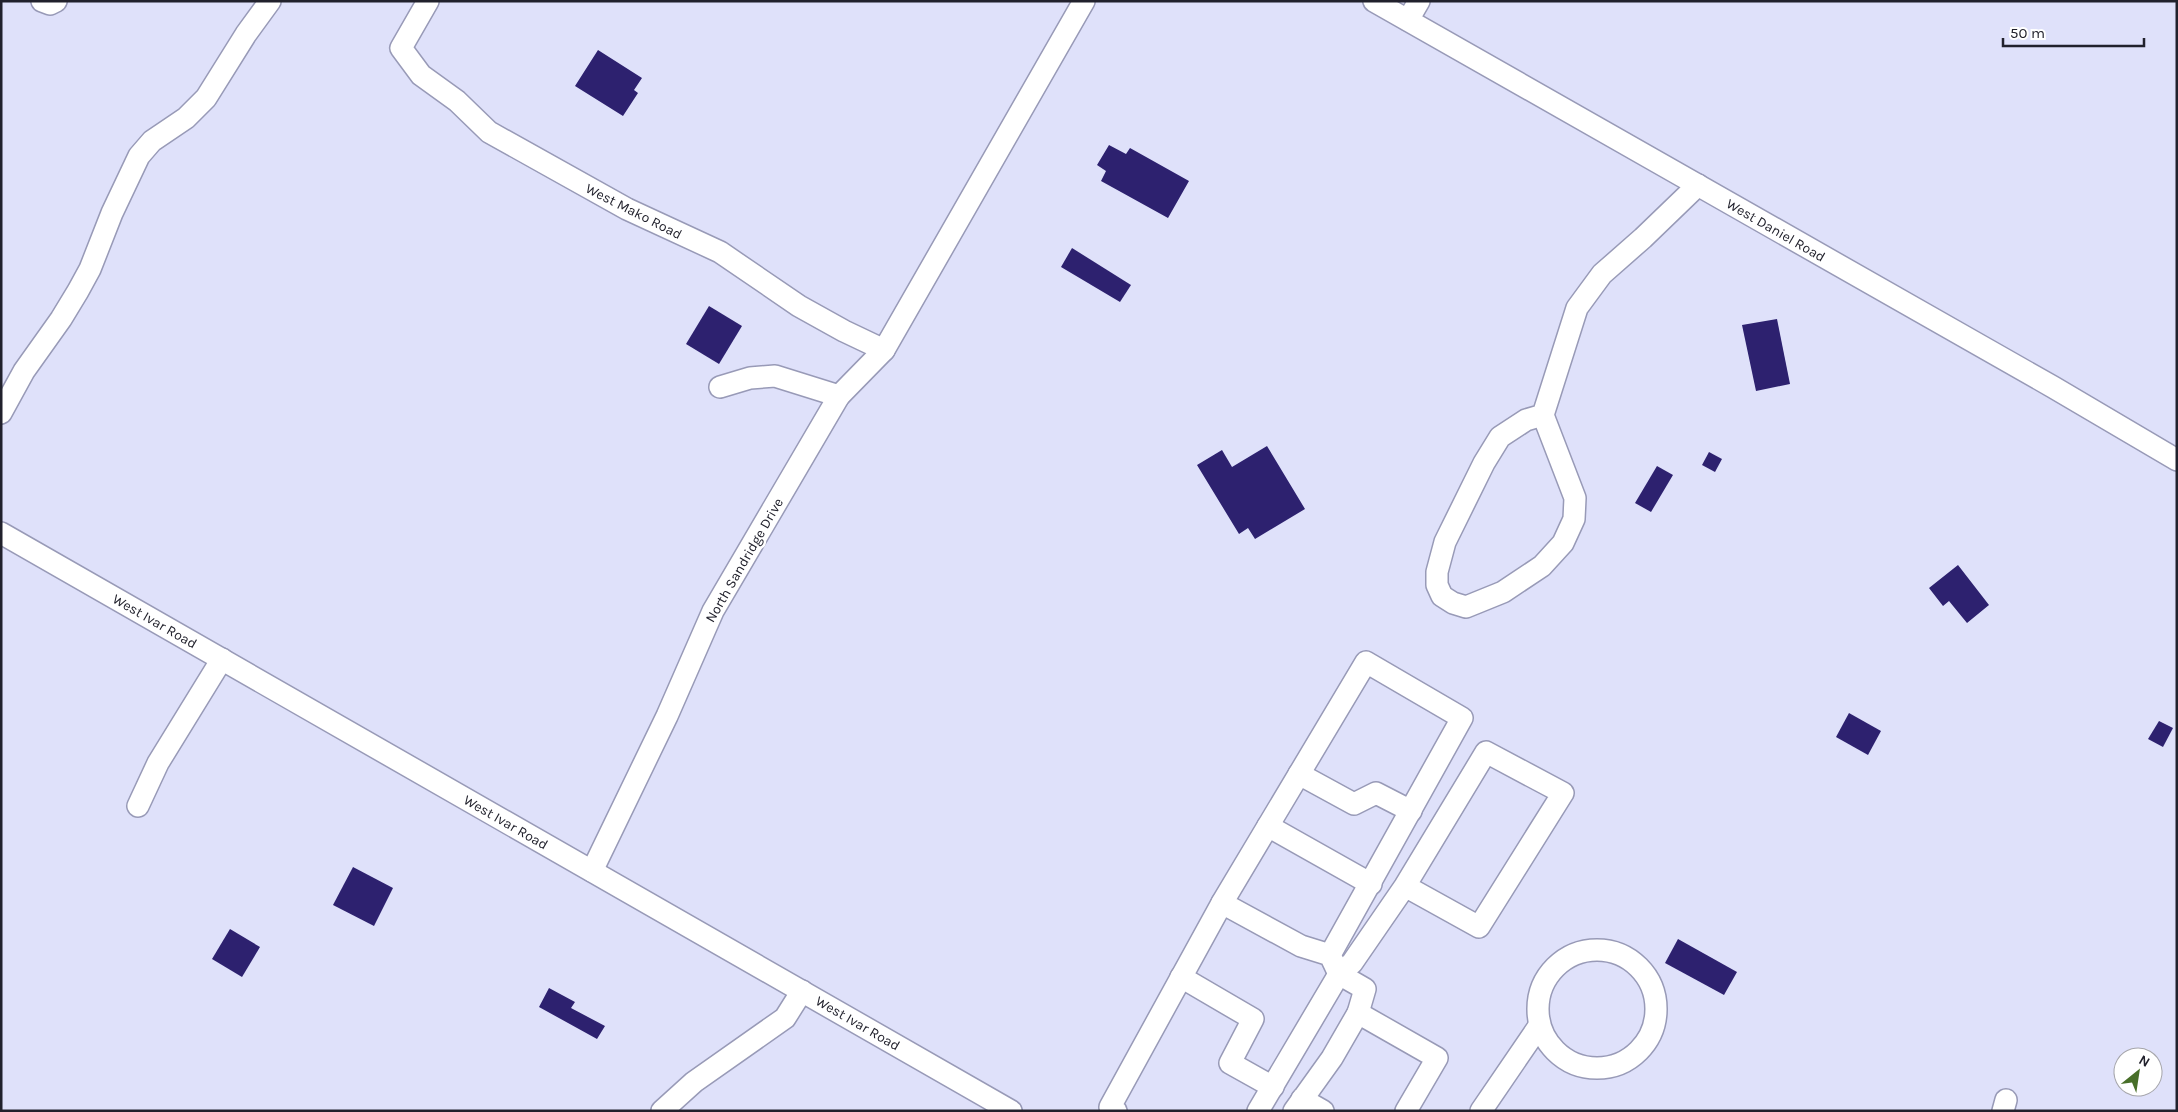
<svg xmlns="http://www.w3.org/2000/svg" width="2178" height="1112" font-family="Karla,sans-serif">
<rect width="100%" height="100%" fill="#dfe1fa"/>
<g fill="#2d216f">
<polygon points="598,50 642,78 634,90 638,93 623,116 575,86"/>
<polygon points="1109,145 1126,154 1130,148 1189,181 1168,218 1101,181 1106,171 1097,165"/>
<polygon points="1072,248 1131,285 1120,302 1061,267"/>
<polygon points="709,306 742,326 719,364 686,344"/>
<polygon points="1777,319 1790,384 1756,391 1742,325"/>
<polygon points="1267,446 1305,509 1255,539 1248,528 1239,534 1197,465 1222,450 1232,467"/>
<polygon points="1709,452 1722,459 1715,472 1702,465"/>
<polygon points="1657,466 1673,475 1651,512 1635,503"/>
<polygon points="1958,565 1989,605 1967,623 1949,601 1943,606 1929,588"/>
<polygon points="1849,713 1881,731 1868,755 1836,737"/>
<polygon points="2159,721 2173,728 2163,747 2148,739"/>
<polygon points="353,867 393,888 374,926 333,905"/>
<polygon points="230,929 260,947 242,977 212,959"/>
<polygon points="1678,939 1737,972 1724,995 1665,963"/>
<polygon points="549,988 575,1002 571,1008 605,1026 597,1039 539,1007"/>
</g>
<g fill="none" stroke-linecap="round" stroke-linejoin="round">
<defs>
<g id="minor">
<polyline points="42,1 50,4 56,1"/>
<polyline points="428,1 401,48 421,75 457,101 489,132 627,209 720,252 799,306 844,331 884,350"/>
<polyline points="1374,1 2053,387 2177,460"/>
<polyline points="1408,20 1419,1"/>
<polyline points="720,387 750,378 775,376 839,396"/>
<polyline points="1,413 24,371 61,319 78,291 90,269 112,213 139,156 152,141 186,118 206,98 246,34 270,1"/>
<polyline points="1543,415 1526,420 1500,437 1484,463 1445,542 1437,572 1437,585 1442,596 1453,603 1466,607 1503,592 1542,566 1563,543 1574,519 1575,498 1543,415 1577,308 1602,274 1643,238 1698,185"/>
<polyline points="1,533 1011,1111"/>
<polyline points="1299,774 1354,804 1376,793 1411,811"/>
<polyline points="138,806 158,763 222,659"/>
<polyline points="1268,826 1371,884"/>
<polyline points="592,871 667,716 713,611 839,396 884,350 1084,1"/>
<circle cx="1597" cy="1009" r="59"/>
<polyline points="1330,955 1301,946 1222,903 1366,662 1462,718 1330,955 1339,974 1365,989 1358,1013"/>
<polyline points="1181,977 1253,1019 1230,1063 1273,1087"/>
<polyline points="1302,1099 1323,1111"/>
<polyline points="662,1111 694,1082 785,1018 802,991"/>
<polyline points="1116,1111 1110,1107 1222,903"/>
<polyline points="1258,1111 1339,974 1352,963 1405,886 1486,752 1563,793 1479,927 1405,886"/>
<polyline points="1294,1111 1332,1058 1358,1013 1437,1058 1406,1111"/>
<polyline points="1481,1111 1539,1026"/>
<polyline points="2003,1111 2006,1100"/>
</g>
</defs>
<use href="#minor" stroke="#989ab7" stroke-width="24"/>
<use href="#minor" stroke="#fff" stroke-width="21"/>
</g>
<g text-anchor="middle" stroke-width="5" stroke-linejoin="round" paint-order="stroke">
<g font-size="14" fill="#21212c" stroke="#fff">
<text transform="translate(634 211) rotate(27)" y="5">West Mako Road</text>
<text transform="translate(1776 230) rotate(30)" y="5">West Daniel Road</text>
<text transform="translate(744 560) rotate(-60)" y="5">North Sandridge Drive</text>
<text transform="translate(155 621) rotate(30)" y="5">West Ivar Road</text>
<text transform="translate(506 822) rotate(30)" y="5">West Ivar Road</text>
<text transform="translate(858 1023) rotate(30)" y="5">West Ivar Road</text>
</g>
</g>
<rect width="2178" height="1112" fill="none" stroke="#21212c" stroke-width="5"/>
<g transform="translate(2138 1072) rotate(30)"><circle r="24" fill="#ffffff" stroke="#a6a6ab"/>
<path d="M0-4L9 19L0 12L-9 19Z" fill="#486f29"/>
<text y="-8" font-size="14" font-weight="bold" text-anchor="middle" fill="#21212c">N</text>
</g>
<path d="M2003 38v8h141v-8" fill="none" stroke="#21212c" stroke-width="2.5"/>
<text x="2010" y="38" font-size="15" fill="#21212c" stroke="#ffffff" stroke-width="4" paint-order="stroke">50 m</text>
</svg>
